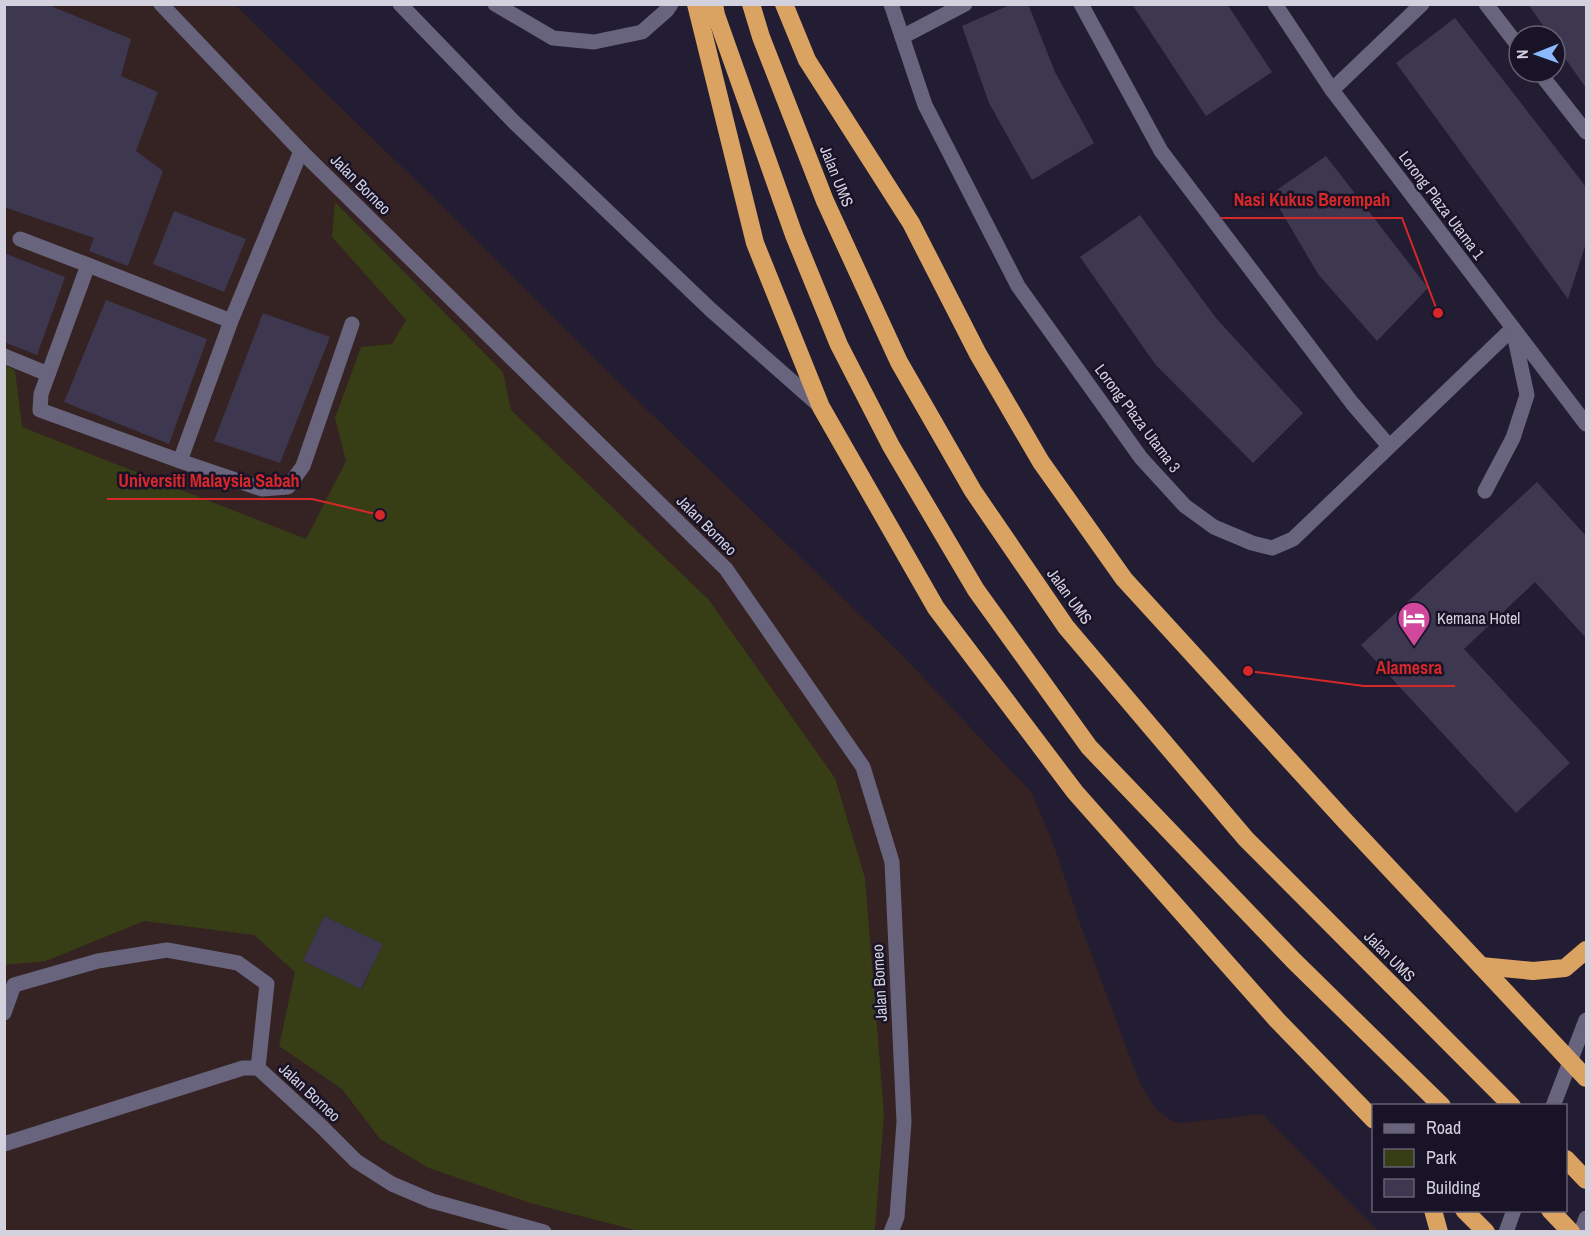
<svg xmlns="http://www.w3.org/2000/svg" width="1591" height="1236" font-family="'Archivo Narrow',sans-serif">
<rect width="100%" height="100%" fill="#221d32"/>
<polygon fill="#352223" points="5,4 235,5 432,196 609,373 903,656 1032,793 1054,846 1079,921 1140,1084 1157,1110 1172,1121 1181,1123 1262,1114 1378,1231 5,1232"/>
<path fill="#373d14" fill-rule="evenodd" d="M335 202 503 372 511 410 709 600 835 778 865 878 884 1114 875 1229 872 1232 639 1231 530 1203 429 1168 380 1139 342 1089 279 1046 295 972 254 935 144 921 46 961 5 965 4 365 15 370 22 427 306 539 346 461 335 418 361 347 392 344 406 320 332 237ZM324 916 382 944 362 989 303 961Z"/>
<g fill="#3d384f">
<polygon points="4,4 46,4 131,39 121,76 158,92 136,151 163,171 128,266 89,251 94,238 4,207"/>
<polygon points="1012,4 1028,4 1055,72 1094,143 1032,180 989,103 962,26"/>
<polygon points="1132,4 1227,4 1272,72 1206,116"/>
<polygon points="1528,4 1586,4 1586,88 1555,44 1555,36 1550,36"/>
<polygon points="1455,18 1586,187 1586,243 1568,299 1396,63"/>
<polygon points="1326,156 1428,288 1377,341 1318,274 1271,194"/>
<polygon points="174,211 246,239 224,292 153,264"/>
<polygon points="1140,215 1216,318 1303,413 1253,463 1155,364 1080,257"/>
<polygon points="4,253 65,277 37,355 4,342"/>
<polygon points="106,300 207,339 169,444 64,402"/>
<polygon points="263,313 330,337 280,463 214,441"/>
<polygon points="1537,482 1586,536 1586,638 1535,582 1464,649 1570,763 1516,813 1361,645"/>
<polygon points="324,916 383,944 361,989 303,961"/>
</g>
<g fill="none" stroke-linecap="round" stroke-linejoin="round">
<g stroke="#69647e" stroke-width="15">
<polyline points="161,4 301,151 726,569 863,767 892,862 904,1122 897,1217 891,1232"/>
<polyline points="400,4 514,122 711,310 821,407"/>
<polyline points="495,4 553,38 594,42 642,32 667,10 671,4"/>
<polyline points="891,4 925,105 1018,286 1141,458 1185,506 1214,527 1252,543 1272,548 1293,539 1513,328"/>
<polyline points="1081,4 1161,151 1352,403 1389,446"/>
<polyline points="1275,4 1332,90 1586,424"/>
<polyline points="1486,4 1519,47"/>
<polyline points="902,37 965,4"/>
<polyline points="1539,72 1586,132"/>
<polyline points="1332,90 1422,4"/>
<polyline points="20,239 88,265"/>
<polyline points="231,321 88,265 41,394 40,410 180,461 231,321 301,151"/>
<polyline points="4,356 48,374"/>
<polyline points="180,461 262,489 288,487 303,466 352,324"/>
<polyline points="1485,491 1513,438 1527,395 1514,334"/>
<polyline points="4,1013 14,985 98,961 167,950 238,963 267,984 258,1068"/>
<polyline points="1553,1106 1586,1020"/>
<polyline points="4,1144 243,1068 258,1068 321,1126 356,1161 392,1184 432,1201 544,1232"/>
<polyline points="1506,1232 1514,1210"/>
<polyline points="1581,1232 1586,1218"/>
</g>
<g stroke="#dba361" stroke-width="18">
<polyline points="696,4 755,243 821,407 936,608 1075,792 1277,1020 1374,1120"/>
<polyline points="714,4 716,15 794,235 839,345 891,446 976,590 1089,747 1294,961 1442,1106"/>
<polyline points="751,4 761,37 825,201 899,362 973,491 1066,627 1246,839 1512,1106"/>
<polyline points="784,4 807,60 911,223 978,354 1041,462 1124,579 1346,822 1586,1078"/>
<polyline points="1481,966 1533,971 1565,968 1586,950"/>
<polyline points="1566,1159 1586,1180"/>
<polyline points="1433,1210 1439,1232"/>
<polyline points="1464,1210 1486,1232"/>
<polyline points="1550,1210 1571,1232"/>
</g>
</g>
<defs>
<symbol id="hotel-pin" viewBox="-11 -11 22 30"><path d="M0 17L-7.5 6A9.5 9.5 0 1 1 7.5 6Z" fill="#d1479c" stroke="#191328"/><path d="M-6-4.5h1.5V1H6V5H4.5V3h-9V5H-6ZM-4 0a1.8 1.8 0 1 1 3.6 0ZM.5 0V-2.5h3Q6-2.5 6 0Z" fill="#fff"/></symbol>
</defs>
<g fill-rule="evenodd">
<use href="#hotel-pin" x="1395" y="599" width="38" height="52"/>
</g>
<g text-anchor="middle" stroke-width="5" stroke-linejoin="round" paint-order="stroke">
<g font-size="16" fill="#d4d1df" stroke="#191328">
<text transform="translate(837 176) rotate(68)" y="6">Jalan UMS</text>
<text transform="translate(361 184) rotate(45)" y="6">Jalan Borneo</text>
<text transform="translate(1442 205) rotate(53)" y="6">Lorong Plaza Utama 1</text>
<text transform="translate(1138 418) rotate(53)" y="6">Lorong Plaza Utama 3</text>
<text transform="translate(707 525) rotate(45)" y="6">Jalan Borneo</text>
<text transform="translate(1070 596) rotate(54)" y="6">Jalan UMS</text>
<text transform="translate(1390 956) rotate(45)" y="6">Jalan UMS</text>
<text transform="translate(879 983) rotate(-93)" y="6">Jalan Borneo</text>
<text transform="translate(310 1092) rotate(43)" y="6">Jalan Borneo</text>
</g>
<g font-size="16" fill="#d4d1df" stroke="#191328" text-anchor="start">
<text x="1437" y="624">Kemana Hotel</text>
</g>
</g>
<path fill="none" stroke="#d62828" stroke-width="2" d="M1438 313L1402 218H1221M380 515L312 499H107M1248 671L1364 686H1455"/>
<g fill="#d62828" stroke="#191328" stroke-width="2">
<circle cx="1438" cy="313" r="6"/>
<circle cx="380" cy="515" r="6"/>
<circle cx="1248" cy="671" r="6"/>
</g>
<g font-size="18" text-anchor="middle" font-weight="bold" fill="#d62828" stroke="#191328" stroke-width="5" stroke-linejoin="round" paint-order="stroke">
<text x="1312" y="206">Nasi Kukus Berempah</text>
<text x="209" y="487">Universiti Malaysia Sabah</text>
<text x="1409" y="674">Alamesra</text>
</g>
<rect width="1591" height="1236" fill="none" stroke="#d4d1df" stroke-width="12"/>
<rect x="1372" y="1104" width="195" height="108" fill="#191328" stroke="#645f71" stroke-width="1.5"/>
<rect x="1384" y="1124" width="30" height="9" fill="#69647e" stroke="#645f71" stroke-width="1.5"/>
<text x="1426" y="1134" font-size="18" fill="#d4d1df">Road</text>
<rect x="1384" y="1149" width="30" height="18" fill="#373d14" stroke="#645f71" stroke-width="1.5"/>
<text x="1426" y="1164" font-size="18" fill="#d4d1df">Park</text>
<rect x="1384" y="1179" width="30" height="18" fill="#3d384f" stroke="#645f71" stroke-width="1.5"/>
<text x="1426" y="1194" font-size="18" fill="#d4d1df">Building</text>
<g transform="translate(1537 54) rotate(269)"><circle r="28" fill="#191328" stroke="#645f71" stroke-width="1.5"/>
<path d="M0-4.5L10 22L0 15L-10 22Z" fill="#8cb9fc"/>
<text y="-9" font-size="16" font-weight="bold" text-anchor="middle" fill="#d4d1df">N</text>
</g>
</svg>
